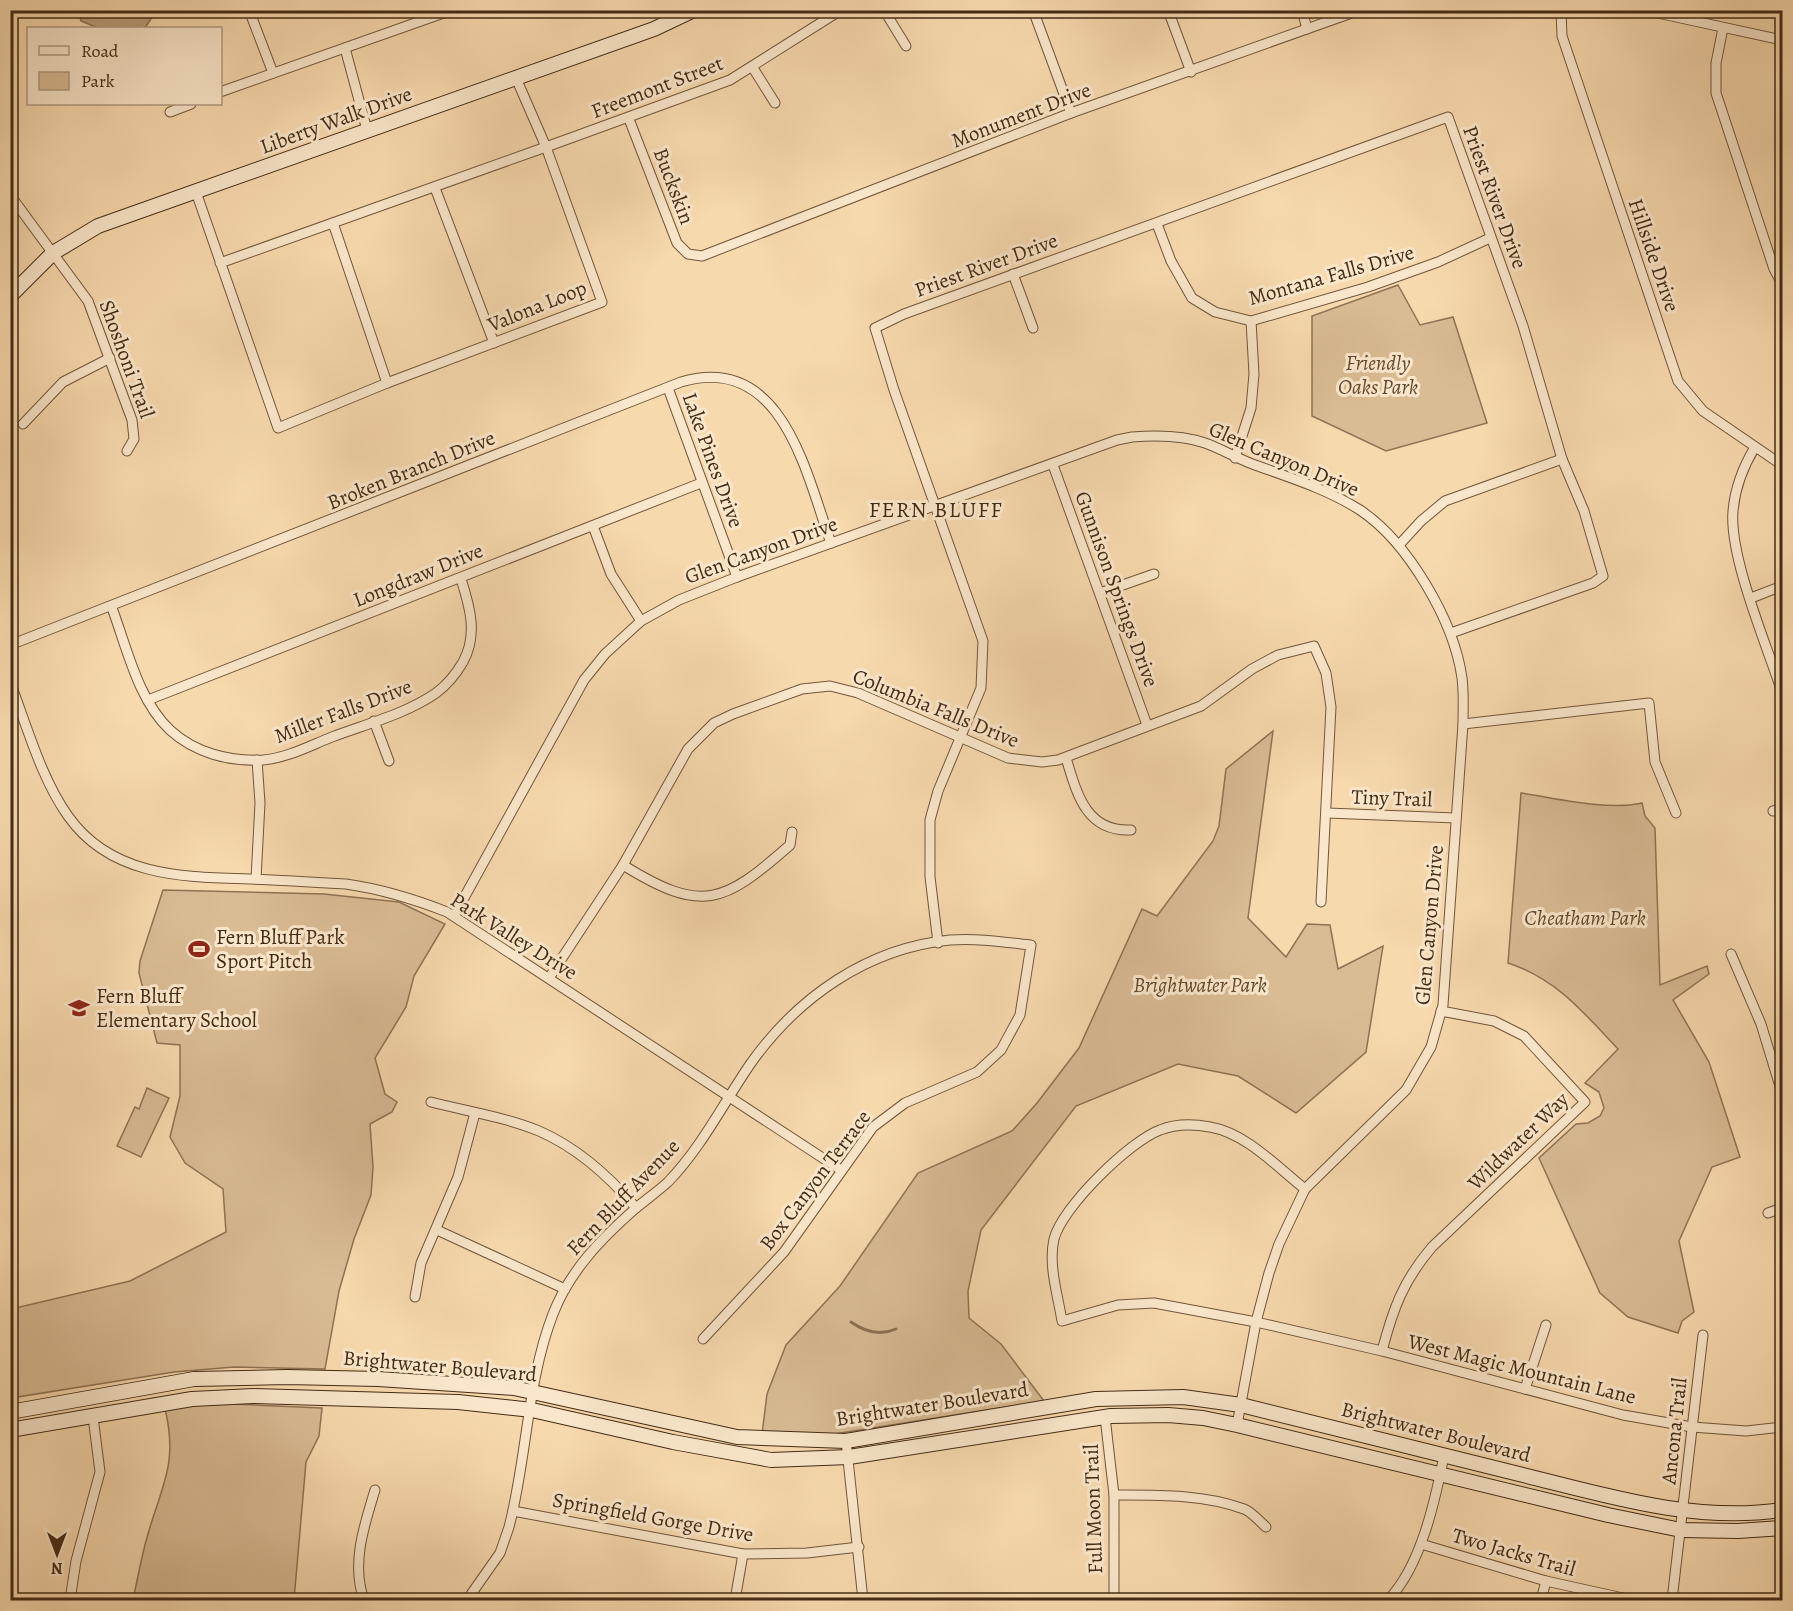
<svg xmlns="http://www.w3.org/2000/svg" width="1793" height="1611" font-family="Alegreya,serif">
<rect width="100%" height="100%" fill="#f7d9ae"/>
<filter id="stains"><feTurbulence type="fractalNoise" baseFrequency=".00333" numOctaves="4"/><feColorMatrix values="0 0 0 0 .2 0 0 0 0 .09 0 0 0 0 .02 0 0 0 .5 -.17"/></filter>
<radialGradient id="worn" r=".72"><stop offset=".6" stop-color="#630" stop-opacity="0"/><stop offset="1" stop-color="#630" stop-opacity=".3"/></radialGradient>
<g fill="#d9bb94" stroke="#8e7354" stroke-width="1.5">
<polygon points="1398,285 1420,325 1453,317 1487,423 1386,451 1312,416 1312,316"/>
<polygon points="1273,731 1248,918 1286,957 1307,924 1330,925 1338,969 1383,946 1366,1052 1296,1113 1238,1076 1178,1064 1076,1106 981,1230 968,1291 969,1318 1001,1344 1044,1401 834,1434 762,1434 767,1394 786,1345 840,1286 918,1173 1012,1131 1037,1103 1079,1048 1142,909 1157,916 1213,841 1219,826 1226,769"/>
<path d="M1521 793C1556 798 1607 811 1642 803L1645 816 1655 828 1660 985 1707 966 1709 974 1673 1000 1709 1062 1740 1157 1712 1167 1679 1241 1694 1312 1682 1321 1678 1333 1628 1317 1600 1293 1539 1158 1576 1124 1588 1123 1600 1116 1604 1108 1599 1092 1585 1083 1618 1049C1584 1013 1557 979 1508 963Z"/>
<polygon points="163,890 324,894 399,902 445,924 414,976 406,1007 375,1058 385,1094 397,1102 392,1112 370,1124 373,1167 371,1195 354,1239 339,1291 325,1369 234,1367 174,1372 11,1398 11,1309 130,1281 226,1232 223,1189 185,1163 170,1137 180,1096 180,1045 157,1043 139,973 140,961"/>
<polygon points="147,1088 169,1098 141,1157 117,1146 135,1107 139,1109"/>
<path d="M210 1403 322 1408 319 1436 306 1462 294 1600H133C137 1581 141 1560 146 1541 160 1488 179 1466 165 1409Z"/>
</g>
<polygon fill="#ba9e7a" stroke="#8b7051" stroke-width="1.5" points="78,11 78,10 156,11 145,28 98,28 81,21"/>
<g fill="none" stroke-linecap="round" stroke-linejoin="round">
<path stroke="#8b7051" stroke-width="3" d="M851 1322C865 1332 880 1336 896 1329"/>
<defs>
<g id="street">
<polyline points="249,10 273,73"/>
<polyline points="884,10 906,46"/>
<polyline points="1033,10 1071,113"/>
<polyline points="1168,10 1191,72"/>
<polyline points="1302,10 1307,29"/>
<polyline points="1561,10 1562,36 1678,381 1703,411 1782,465"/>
<polyline points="1644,10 1782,40"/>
<polyline points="1723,28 1716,63 1716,93 1774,269 1782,284"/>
<polyline points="345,48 367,130"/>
<polyline points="753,68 775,103"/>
<polyline points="516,78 546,147 730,80 841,10"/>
<polyline points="220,92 452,10"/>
<polyline points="170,112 191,104"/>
<polyline points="629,119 677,243 688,254 702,256 1071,113 1360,10"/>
<polyline points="435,188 494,343"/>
<polyline points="196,192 278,428 387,383 602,302 546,147 220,263"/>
<polyline points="10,195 88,301 132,420 134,439 127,451"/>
<polyline points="333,223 387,383"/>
<polyline points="1157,224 1171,261 1192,298 1215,312 1251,321 1368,287 1438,262 1490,238"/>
<polyline points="1013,274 1033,328"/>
<polyline points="668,388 737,577"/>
<polyline points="23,424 63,382 110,358"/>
<path d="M1755 447C1743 467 1735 487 1733 511 1729 557 1767 646 1782 692"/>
<polyline points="1235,458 1251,408 1254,374 1251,321"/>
<polyline points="1053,465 1147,725"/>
<polyline points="593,526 611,574 641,621"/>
<polyline points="1399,545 1421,521 1445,501 1562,459"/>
<polyline points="1100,593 1154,574"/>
<polyline points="1751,598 1782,586"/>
<path d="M112 608C127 648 138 700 170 730 195 753 230 762 263 760 287 758 309 746 332 737 366 724 406 714 436 693 447 685 456 674 463 662 478 635 470 607 461 579"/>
<path d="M10 645 681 382C783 352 806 474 831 543"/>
<path d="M10 682C27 726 41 778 68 816 111 877 183 877 250 879 282 880 314 882 346 884 381 889 414 899 447 912L841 1170"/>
<polyline points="148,700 701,483"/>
<polyline points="374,721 389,761"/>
<polyline points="1463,724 1649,703 1655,762 1676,813"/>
<path d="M1066 758C1077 794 1086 832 1131 830"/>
<polyline points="1773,811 1782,808"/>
<polyline points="1327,813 1456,818"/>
<path d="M623 865C702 914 723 904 790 845L792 832"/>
<polyline points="256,879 260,803 257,760"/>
<path d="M454 916 584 680 605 654 641 621 679 600 737 577 1117 440 1132 437C1156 435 1182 435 1205 443 1222 449 1238 459 1255 465 1291 478 1327 489 1360 510 1408 542 1454 621 1462 678 1464 693 1463 709 1463 724L1443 1005 1431 1047 1406 1090 1305 1189 1279 1244 1269 1273 1256 1322 1237 1425"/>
<polyline points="938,943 930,877 930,820 938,791 981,688 983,641 894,390 875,328 904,314 1448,117 1523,326 1562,459 1584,511 1603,576 1593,583 1451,633"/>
<polyline points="1731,954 1761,1024 1782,1093"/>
<polyline points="549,978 623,865 688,749 714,723 733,714 802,689 830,686 858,693 1008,758 1042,762 1058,760 1201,706 1252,669 1278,655 1314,646 1326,673 1331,707 1321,902"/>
<path d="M431 1102C466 1111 505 1117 539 1131 578 1148 609 1176 636 1208"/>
<path d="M1305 1189C1277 1167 1246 1133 1210 1127 1194 1124 1175 1124 1160 1130 1130 1141 1062 1207 1054 1239 1048 1265 1058 1296 1062 1321L1118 1305 1154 1303 1256 1322 1382 1351 1623 1415 1692 1427 1746 1431 1782 1427"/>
<polyline points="1768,1213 1782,1208"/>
<polyline points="437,1230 565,1289"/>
<polyline points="415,1297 421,1263 458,1177 475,1113"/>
<path d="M1382 1351C1393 1309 1403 1281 1432 1247L1585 1102 1524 1036 1494 1021 1441 1011"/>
<polyline points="1525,1389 1546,1325"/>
<polyline points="1105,1417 1114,1495 1114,1600"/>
<polyline points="846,1441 863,1600"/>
<path d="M1114 1495C1157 1495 1204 1494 1244 1509 1252 1512 1259 1521 1266 1527"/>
<polyline points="513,1511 743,1554 807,1553 859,1547"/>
<polyline points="1421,1544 1546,1581 1632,1600"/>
<polyline points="70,1600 76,1561 100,1472 93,1417"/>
<path d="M364 1600C351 1564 364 1526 375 1490"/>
<path d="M467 1600 500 1553 509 1527C527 1458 527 1381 553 1314 570 1270 602 1238 636 1208 647 1199 658 1191 668 1182 702 1147 724 1102 751 1063 798 997 868 948 950 940 977 938 1004 942 1031 945L1020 1015 1001 1050 977 1072 905 1103 873 1127 784 1252 703 1339"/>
<polyline points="735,1600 743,1554"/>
<path d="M1388 1600C1421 1566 1435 1501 1444 1456"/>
<polyline points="1541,1600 1546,1581"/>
<polyline points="1672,1600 1703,1335"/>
</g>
<g id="secondary">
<polyline points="10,296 53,253 98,226 654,29 694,10"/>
<path d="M10 1412 194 1379 287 1377 378 1379 514 1388 737 1437 846 1441 1096 1399 1183 1397 1241 1405C1335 1428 1429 1452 1523 1475 1608 1496 1695 1523 1782 1510"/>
<polyline points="10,1430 192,1399 253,1396 458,1402 532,1410 673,1442 771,1460 849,1457 1111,1416 1168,1415 1203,1418 1237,1425 1608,1515 1681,1530 1738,1531 1782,1528"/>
</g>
</defs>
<use href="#street" stroke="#71563a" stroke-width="11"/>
<use href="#secondary" stroke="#442b14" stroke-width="16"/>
<use href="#street" stroke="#fae6ca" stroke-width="9"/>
<use href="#secondary" stroke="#fae6ca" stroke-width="14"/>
</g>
<defs>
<symbol id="stadium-bare" viewBox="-9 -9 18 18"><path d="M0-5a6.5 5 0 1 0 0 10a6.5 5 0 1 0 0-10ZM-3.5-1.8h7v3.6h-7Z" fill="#8f2418" stroke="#fae6ca" stroke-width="2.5" paint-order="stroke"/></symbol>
<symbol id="school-bare" viewBox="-9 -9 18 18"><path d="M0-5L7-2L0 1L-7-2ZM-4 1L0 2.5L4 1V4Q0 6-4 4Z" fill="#8f2418" stroke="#fae6ca" stroke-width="2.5" paint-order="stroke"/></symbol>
</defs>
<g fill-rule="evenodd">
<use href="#stadium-bare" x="184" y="934" width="30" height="30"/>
<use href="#school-bare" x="64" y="993" width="30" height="30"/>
</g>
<g text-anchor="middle" stroke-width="6" stroke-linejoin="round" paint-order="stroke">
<g font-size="21" fill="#442b14" stroke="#fae6ca">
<text transform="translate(657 87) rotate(-21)" y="7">Freemont Street</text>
<text transform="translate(1021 115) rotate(-21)" y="7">Monument Drive</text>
<text transform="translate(336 120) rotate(-20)" y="7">Liberty Walk Drive</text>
<text transform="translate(674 186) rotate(69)" y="7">Buckskin</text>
<text transform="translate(1495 197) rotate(70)" y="7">Priest River Drive</text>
<text transform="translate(1654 255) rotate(71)" y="7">Hillside Drive</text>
<text transform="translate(986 265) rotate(-20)" y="7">Priest River Drive</text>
<text transform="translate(1331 275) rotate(-16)" y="7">Montana Falls Drive</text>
<text transform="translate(537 306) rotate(-22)" y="7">Valona Loop</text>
<text transform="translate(127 359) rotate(70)" y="7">Shoshoni Trail</text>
<text transform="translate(1284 459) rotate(23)" y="7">Glen Canyon Drive</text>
<text transform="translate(713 460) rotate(70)" y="7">Lake Pines Drive</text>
<text transform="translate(411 470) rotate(-22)" y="7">Broken Branch Drive</text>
<text transform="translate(761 550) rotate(-20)" y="7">Glen Canyon Drive</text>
<text transform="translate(418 575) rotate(-22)" y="7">Longdraw Drive</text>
<text transform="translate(1117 589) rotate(70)" y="7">Gunnison Springs Drive</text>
<text transform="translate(936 708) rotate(22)" y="7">Columbia Falls Drive</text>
<text transform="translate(343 711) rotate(-21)" y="7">Miller Falls Drive</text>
<text transform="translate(1392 798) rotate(2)" y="7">Tiny Trail</text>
<text transform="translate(1429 925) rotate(-85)" y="7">Glen Canyon Drive</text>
<text transform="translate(514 936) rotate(32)" y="7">Park Valley Drive</text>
<text transform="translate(1518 1141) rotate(-44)" y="7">Wildwater Way</text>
<text transform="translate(815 1180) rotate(-53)" y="7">Box Canyon Terrace</text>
<text transform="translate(623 1197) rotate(-46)" y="7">Fern Bluff Avenue</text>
<text transform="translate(440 1366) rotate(5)" y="7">Brightwater Boulevard</text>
<text transform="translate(1522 1369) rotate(14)" y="7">West Magic Mountain Lane</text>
<text transform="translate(932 1404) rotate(-9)" y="7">Brightwater Boulevard</text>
<text transform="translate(1674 1431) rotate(-84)" y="7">Ancona Trail</text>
<text transform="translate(1436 1432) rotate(14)" y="7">Brightwater Boulevard</text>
<text transform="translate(1093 1509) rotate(-92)" y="7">Full Moon Trail</text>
<text transform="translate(653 1517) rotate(10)" y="7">Springfield Gorge Drive</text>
<text transform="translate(1514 1552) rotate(16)" y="7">Two Jacks Trail</text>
</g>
<g font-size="21" font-style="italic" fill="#62482e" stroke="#fae6ca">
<text x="1378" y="370">Friendly<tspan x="1378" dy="24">Oaks Park</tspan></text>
<text x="1585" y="925">Cheatham Park</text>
<text x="1200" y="992">Brightwater Park</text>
</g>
<g font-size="21" fill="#442b14" stroke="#fae6ca" text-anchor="start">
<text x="216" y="944">Fern Bluff Park<tspan x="216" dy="24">Sport Pitch</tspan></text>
<text x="96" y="1003">Fern Bluff<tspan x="96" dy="24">Elementary School</tspan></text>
</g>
<g font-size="22" letter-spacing="1.5" fill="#442b14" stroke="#fae6ca">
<text x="936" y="517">FERN BLUFF</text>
</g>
</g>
<rect width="1793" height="1611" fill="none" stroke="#f7d9ae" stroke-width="36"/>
<rect x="12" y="12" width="1769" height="1587" fill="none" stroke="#442b14" stroke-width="3"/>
<rect x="18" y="18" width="1757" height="1575" fill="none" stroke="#442b14" stroke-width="1.5"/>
<rect x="27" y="27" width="195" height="78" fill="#fae6ca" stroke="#b19b81" stroke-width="1.5"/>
<rect x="39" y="46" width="30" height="9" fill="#fae6ca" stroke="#b19b81" stroke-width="1.5"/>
<text x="81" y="57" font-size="18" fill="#442b14">Road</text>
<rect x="39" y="72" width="30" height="18" fill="#d9bb94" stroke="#b19b81" stroke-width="1.5"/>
<text x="81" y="87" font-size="18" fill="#442b14">Park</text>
<g transform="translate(57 1554) rotate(180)" stroke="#fae6ca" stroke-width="4.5" paint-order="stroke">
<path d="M0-4.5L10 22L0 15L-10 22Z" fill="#442b14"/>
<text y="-9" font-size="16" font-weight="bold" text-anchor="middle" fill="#442b14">N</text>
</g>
<rect width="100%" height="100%" filter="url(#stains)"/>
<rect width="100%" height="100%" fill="url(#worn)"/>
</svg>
